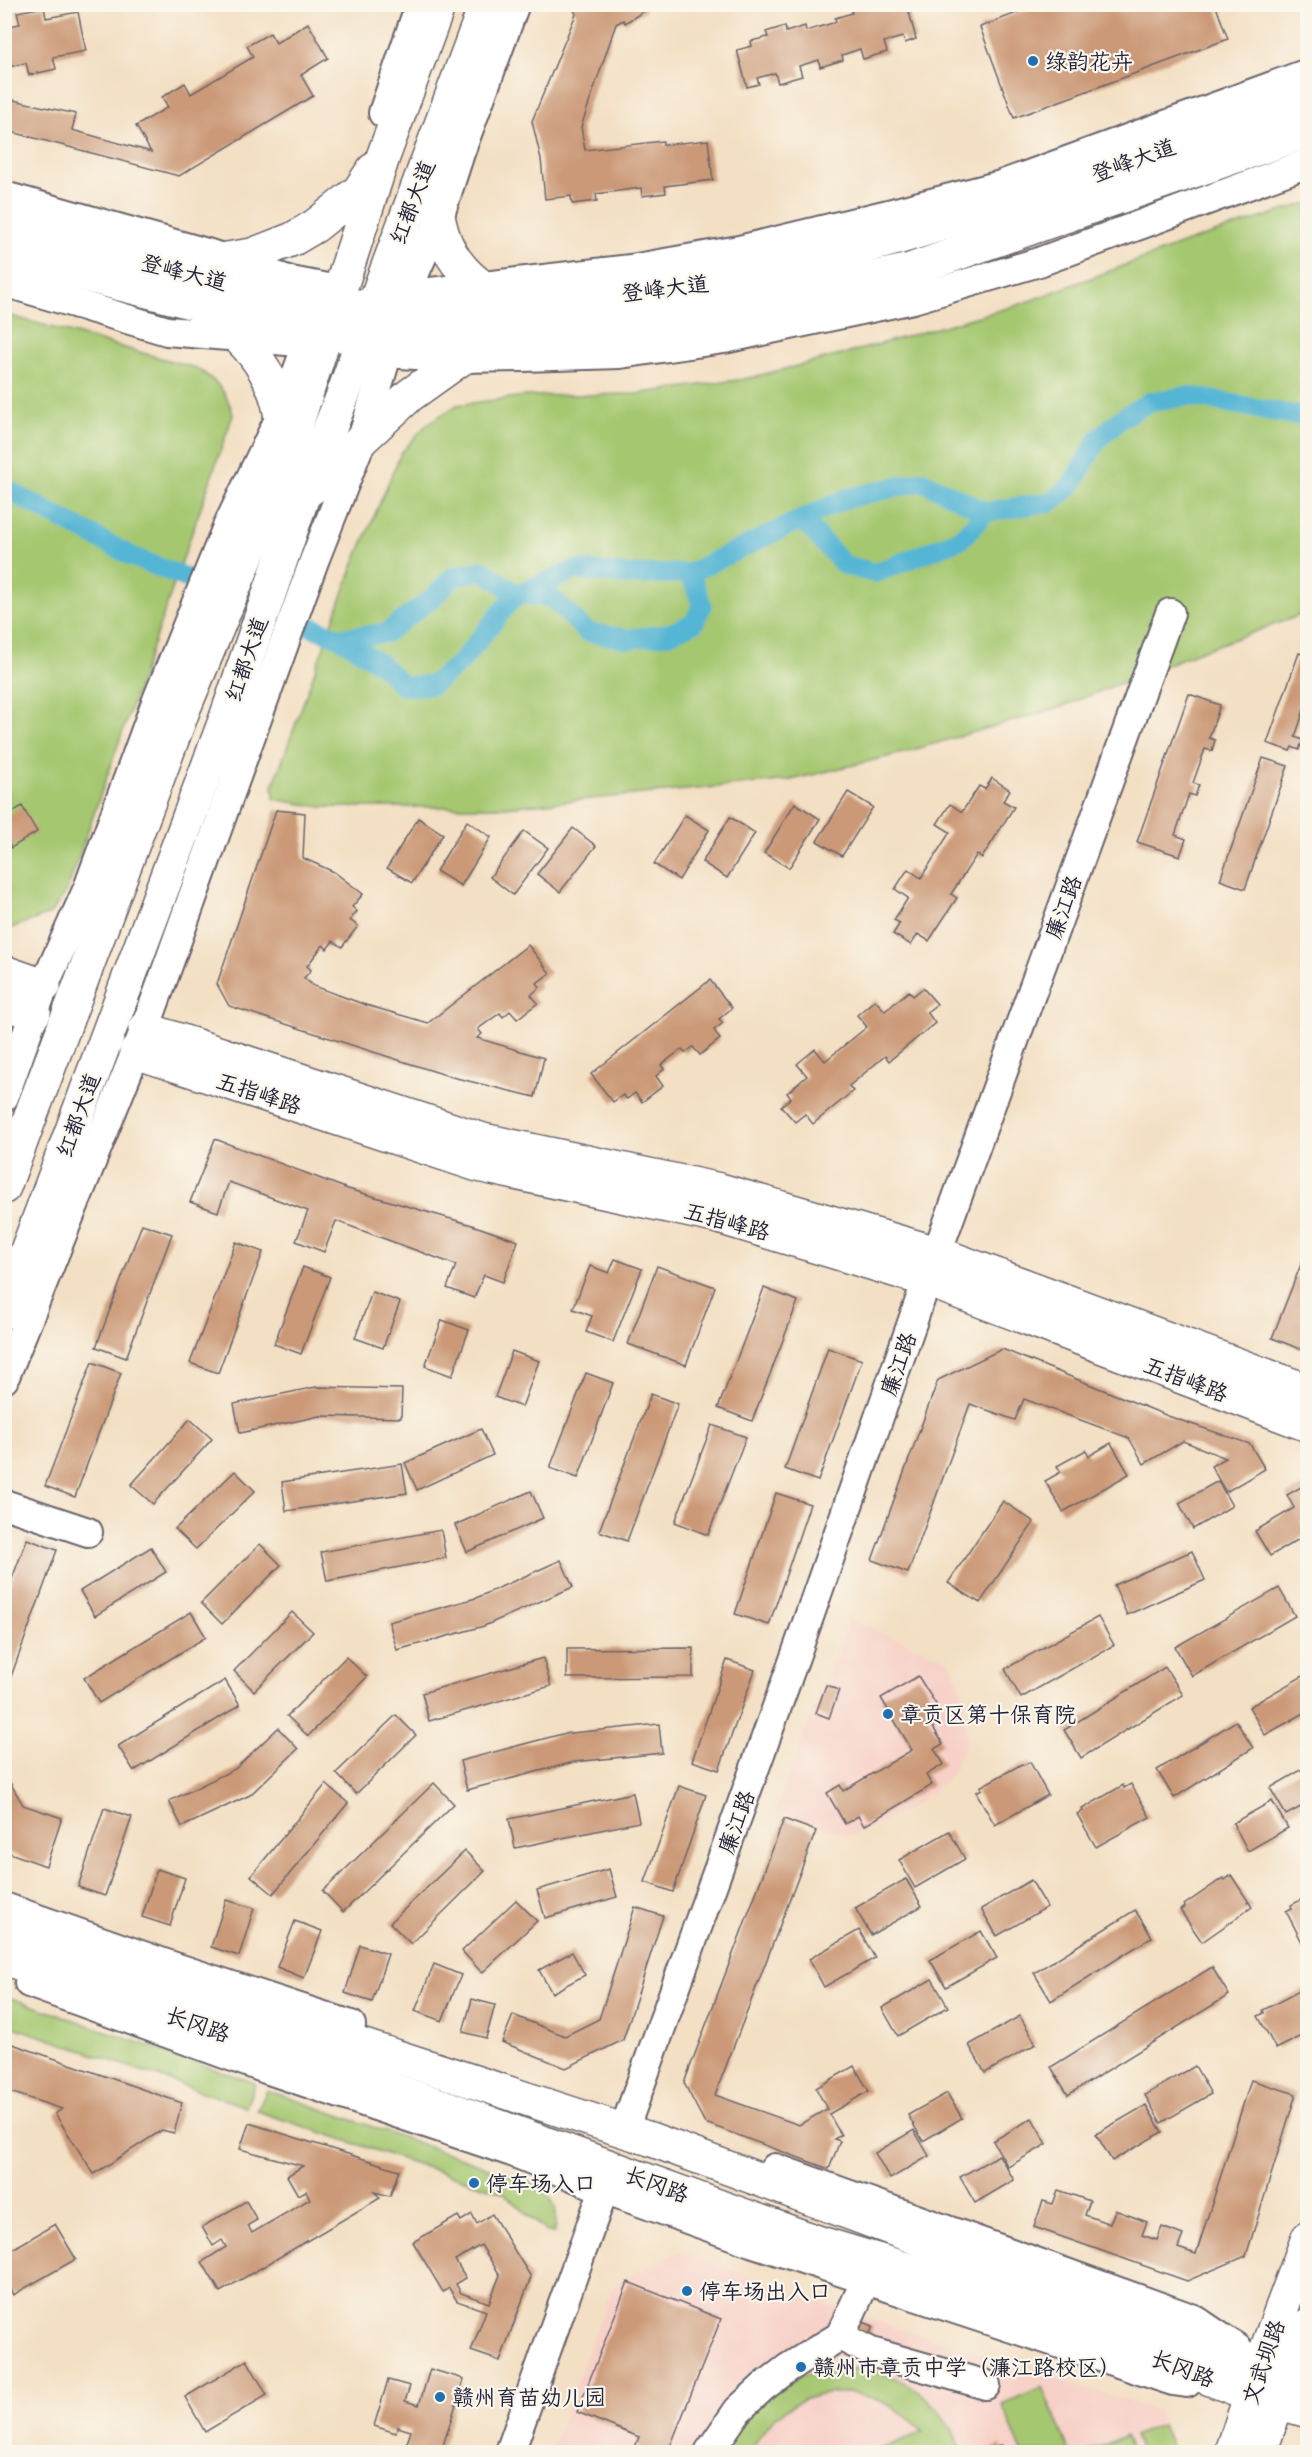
<svg xmlns="http://www.w3.org/2000/svg" width="1312" height="2457" font-family="'Patrick Hand','LXGW WenKai TC',sans-serif">
<rect width="100%" height="100%" fill="#fbf7ec"/>
<filter id="ink" filterUnits="userSpaceOnUse"><feTurbulence type="fractalNoise" baseFrequency=".0167" numOctaves="2"/><feDisplacementMap in="SourceGraphic" scale="12" xChannelSelector="R" yChannelSelector="G"/><feConvolveMatrix kernelMatrix="1 2 1 2 8 2 1 2 1" color-interpolation-filters="sRGB"/></filter>
<filter id="wash" filterUnits="userSpaceOnUse"><feTurbulence type="fractalNoise" baseFrequency=".008" numOctaves="4" result="noise"/><feDisplacementMap in="SourceGraphic" scale="24" xChannelSelector="R" yChannelSelector="G"/><feGaussianBlur stdDeviation="1.35" result="paint"/><feColorMatrix in="noise" values="0 0 0 0 0 0 0 0 0 0 0 0 0 0 0 0 0 1.4 0 .05"/><feComposite in="paint" operator="in"/></filter>
<g filter="url(#wash)">
<rect width="100%" height="100%" fill="#f3dfc3"/>
<g fill="#f7d1c8">
<polygon points="849,1619 949,1660 962,1689 967,1740 950,1776 908,1810 851,1836 775,1811"/>
<polygon points="679,2251 882,2323 1157,2410 1176,2452 550,2452 613,2286"/>
</g>
<g fill="#a5c770" stroke="#647456" stroke-width="1.5">
<polygon points="1307,203 1307,613 1198,652 1061,707 899,754 791,780 504,807 321,807 274,799 273,786 353,566 401,453 427,424 457,405 525,396 635,394 745,379 848,353 1018,305 1196,239"/>
<path d="M4 314 196 368C218 382 226 390 233 415L67 891 50 914 8 929H4Z"/>
<polygon points="5,1996 255,2083 246,2107 5,2024"/>
<path d="M267 2090 530 2182C554 2198 559 2203 555 2233L546 2232 504 2193 257 2111Z"/>
<path d="M836 2368C901 2368 937 2394 963 2452H873L923 2432C873 2375 784 2379 751 2452H723L743 2416 801 2375Z"/>
<polygon points="1042,2387 1070,2452 1022,2452 1002,2404"/>
<polygon points="1162,2425 1174,2452 1141,2452 1134,2436"/>
<polygon points="1125,2436 1132,2452 1087,2452"/>
</g>
<g fill="none" stroke-linecap="round" stroke-linejoin="round">
<g stroke="#55b5d4" stroke-width="20">
<polyline points="4,488 133,557 340,638 386,633 434,597 453,577 483,570 516,594 551,597 587,632 628,639 668,634 694,623 702,605 690,573 802,519 844,565 875,573 961,539 986,512 1051,502 1071,486 1099,438 1122,418 1149,402 1189,396 1293,415 1308,414"/>
<polyline points="802,519 845,499 922,481 986,512"/>
<polyline points="340,638 382,665 403,686 432,685 460,663 516,594 576,570 632,575 690,573"/>
</g>
</g>
<g id="blocks">
<g fill="#cb9977" fill-rule="evenodd">
<polygon points="574,4 650,4 645,7 646,10 625,23 623,20 616,24 581,127 585,150 663,141 663,145 708,140 713,180 665,186 666,193 642,196 641,188 596,194 597,201 572,204 571,196 545,199 541,159 532,121 576,14 572,6"/>
<polygon points="862,4 870,4 871,8 882,4 890,6 907,4 916,39 905,43 903,37 884,42 887,52 863,59 860,49 842,55 843,60 820,67 819,60 799,66 802,76 778,83 775,73 757,78 759,84 747,87 737,50 752,46 751,41 768,37 766,32 785,26 786,32 805,26 806,31 836,22 835,18 852,13 851,8"/>
<polygon points="1040,4 1215,4 1228,39 1014,118 980,27"/>
<polygon points="44,7 46,18 78,12 86,51 53,57 56,69 29,75 26,63 4,68 4,27 20,24 17,12"/>
<polygon points="308,23 328,58 301,75 313,96 179,176 4,130 4,98 76,114 72,130 151,152 136,126 168,107 162,97 185,83 191,94 253,57 247,46 270,33 276,43"/>
<polygon points="1299,653 1308,656 1308,711 1304,710 1295,737 1303,740 1299,750 1292,747 1290,751 1267,743"/>
<polygon points="1189,694 1220,705 1209,738 1215,740 1212,751 1205,749 1193,783 1199,785 1195,796 1189,794 1175,835 1186,839 1180,856 1137,842"/>
<polygon points="1263,758 1288,766 1245,889 1220,880"/>
<polygon points="992,778 1010,790 1003,801 1014,807 982,858 977,854 951,894 957,898 929,941 918,934 911,945 893,934 900,923 894,920 908,898 895,889 908,869 921,878 950,832 937,824 950,804 962,812 979,786 985,789"/>
<polygon points="848,792 873,807 842,856 817,841"/>
<polygon points="795,803 820,819 789,868 764,853"/>
<polygon points="22,806 37,832 11,848 5,836 5,817"/>
<polygon points="276,810 305,813 303,858 334,872 363,894 352,907 357,911 350,920 358,926 342,947 333,941 327,949 323,945 307,966 311,970 304,978 314,986 366,1005 428,1023 528,945 550,973 537,983 540,987 531,995 538,1003 517,1019 510,1011 503,1017 500,1013 478,1029 482,1034 477,1038 544,1058 535,1097 452,1077 229,1006 217,984"/>
<polygon points="685,815 709,830 679,880 654,864"/>
<polygon points="730,817 755,833 727,878 702,862"/>
<polygon points="418,818 443,834 412,883 387,868"/>
<polygon points="467,821 491,837 461,886 436,871"/>
<polygon points="573,828 596,846 560,892 537,874"/>
<polygon points="524,831 548,848 513,895 490,877"/>
<polygon points="710,980 732,1008 719,1019 723,1023 714,1030 720,1039 700,1055 693,1047 685,1053 682,1049 661,1065 664,1069 656,1076 663,1086 642,1102 635,1093 627,1099 623,1095 613,1102 591,1074"/>
<polygon points="923,988 937,1004 927,1012 935,1023 889,1061 885,1056 849,1086 853,1091 813,1124 805,1114 795,1122 781,1106 791,1098 787,1093 807,1076 797,1064 815,1049 825,1061 867,1027 857,1015 875,1000 885,1011 909,991 913,996"/>
<polygon points="215,1139 348,1189 472,1225 518,1241 503,1282 484,1275 474,1298 447,1288 456,1265 336,1221 324,1252 296,1241 308,1211 229,1182 218,1212 190,1202"/>
<polygon points="142,1224 172,1234 126,1358 96,1347"/>
<polygon points="236,1242 263,1252 218,1373 190,1363"/>
<polygon points="1307,1249 1308,1249 1308,1352 1272,1338"/>
<polygon points="615,1259 642,1269 613,1342 586,1332 592,1316 573,1309 590,1266 609,1273"/>
<polygon points="657,1266 715,1287 686,1365 628,1344"/>
<polygon points="303,1267 330,1277 301,1354 274,1344"/>
<polygon points="764,1288 798,1301 752,1421 718,1408"/>
<polygon points="372,1292 400,1302 383,1348 355,1338"/>
<polygon points="442,1320 469,1330 452,1376 425,1366"/>
<polygon points="828,1348 862,1360 818,1481 785,1469"/>
<polygon points="1002,1349 1168,1416 1250,1444 1265,1469 1226,1492 1211,1466 1226,1458 1183,1441 1144,1464 1129,1438 1024,1399 1015,1420 970,1404 908,1573 872,1560 938,1380"/>
<polygon points="512,1351 539,1361 522,1407 495,1397"/>
<polygon points="92,1362 121,1373 75,1497 45,1486"/>
<polygon points="586,1373 613,1383 578,1478 550,1468"/>
<polygon points="316,1387 402,1389 401,1418 320,1416 240,1433 234,1404"/>
<polygon points="651,1394 678,1404 627,1541 599,1531"/>
<polygon points="190,1419 212,1439 153,1504 131,1485"/>
<polygon points="712,1425 746,1437 708,1535 675,1522"/>
<polygon points="481,1429 493,1455 417,1490 405,1463"/>
<polygon points="1111,1443 1129,1474 1063,1512 1045,1481 1061,1472 1057,1466 1086,1450 1089,1456"/>
<polygon points="402,1464 407,1493 286,1511 282,1482"/>
<polygon points="235,1471 255,1491 196,1549 175,1529"/>
<polygon points="1218,1481 1232,1506 1193,1529 1179,1503"/>
<polygon points="1308,1483 1308,1518 1301,1521 1308,1534 1270,1556 1255,1531 1294,1508 1287,1495"/>
<polygon points="531,1491 543,1518 467,1552 455,1525"/>
<polygon points="776,1493 810,1504 769,1625 735,1614"/>
<polygon points="1003,1501 1034,1522 980,1603 948,1583"/>
<polygon points="441,1530 446,1558 327,1581 321,1552"/>
<polygon points="27,1539 57,1550 5,1693 4,1600"/>
<polygon points="260,1544 281,1565 222,1624 201,1603"/>
<polygon points="151,1547 166,1572 95,1616 80,1591"/>
<polygon points="1192,1551 1205,1580 1127,1615 1114,1585"/>
<polygon points="561,1560 573,1587 484,1626 397,1650 389,1622 476,1598"/>
<polygon points="1279,1588 1295,1616 1192,1676 1175,1647"/>
<polygon points="191,1612 206,1637 99,1703 84,1678"/>
<polygon points="292,1612 313,1632 254,1691 234,1671"/>
<polygon points="1098,1617 1114,1645 1021,1698 1005,1669"/>
<polygon points="693,1648 693,1677 567,1678 567,1649"/>
<polygon points="346,1657 367,1677 308,1736 287,1716"/>
<polygon points="543,1658 551,1686 429,1721 422,1693"/>
<polygon points="727,1660 755,1670 719,1770 692,1761"/>
<polygon points="1165,1667 1183,1695 1081,1758 1064,1730"/>
<polygon points="1308,1673 1308,1711 1265,1735 1249,1707"/>
<polygon points="918,1676 939,1709 927,1717 943,1744 934,1749 944,1764 926,1775 932,1785 864,1826 858,1816 845,1824 827,1793 840,1785 843,1791 912,1750 881,1698"/>
<polygon points="225,1680 240,1705 134,1771 118,1746"/>
<polygon points="826,1685 839,1690 829,1718 816,1713"/>
<polygon points="396,1715 416,1735 356,1794 336,1773"/>
<polygon points="1236,1721 1253,1748 1174,1798 1157,1770"/>
<polygon points="659,1724 662,1753 574,1762 467,1790 460,1761 562,1734"/>
<polygon points="278,1728 298,1749 250,1795 182,1827 169,1801 235,1769"/>
<polygon points="1030,1762 1048,1795 995,1825 976,1792 982,1789 980,1787 1022,1764 1023,1765"/>
<polygon points="1308,1766 1308,1803 1286,1815 1270,1788"/>
<polygon points="4,1772 23,1805 62,1818 46,1866 4,1851"/>
<polygon points="434,1783 454,1804 343,1912 323,1891"/>
<polygon points="326,1784 348,1803 273,1894 251,1876"/>
<polygon points="1131,1784 1150,1817 1096,1847 1077,1814 1083,1811 1082,1809 1123,1785 1124,1788"/>
<polygon points="679,1786 706,1795 673,1892 645,1882"/>
<polygon points="633,1793 639,1822 515,1848 509,1819"/>
<polygon points="1272,1801 1288,1828 1248,1851 1233,1823"/>
<polygon points="104,1808 132,1817 105,1896 78,1887"/>
<polygon points="784,1819 816,1831 715,2095 799,2125 827,2109 816,2088 854,2066 869,2091 829,2114 841,2135 834,2139 840,2141 829,2169 705,2123 684,2083"/>
<polygon points="949,1831 965,1859 915,1888 899,1860"/>
<polygon points="465,1851 485,1871 411,1944 390,1923"/>
<polygon points="157,1869 185,1878 170,1926 142,1917"/>
<polygon points="609,1869 617,1897 545,1918 537,1890"/>
<polygon points="1231,1875 1252,1907 1202,1942 1180,1910 1185,1907 1184,1905 1223,1878 1225,1880"/>
<polygon points="906,1879 922,1906 871,1935 855,1908"/>
<polygon points="1031,1880 1047,1907 997,1936 981,1909"/>
<polygon points="1308,1896 1308,1942 1303,1944 1286,1911 1292,1908 1291,1905"/>
<polygon points="226,1900 254,1908 239,1956 211,1947"/>
<polygon points="516,1900 537,1921 482,1973 462,1951"/>
<polygon points="635,1907 663,1916 623,2040 566,2068 502,2042 513,2015 565,2036 599,2019"/>
<polygon points="1135,1910 1152,1937 1051,2001 1034,1973"/>
<polygon points="295,1921 322,1931 304,1978 277,1967"/>
<polygon points="859,1930 875,1958 824,1987 809,1959"/>
<polygon points="981,1931 997,1958 946,1987 930,1960"/>
<polygon points="360,1945 388,1954 372,2002 345,1993"/>
<polygon points="572,1952 585,1975 552,1993 539,1970"/>
<polygon points="434,1964 461,1975 442,2021 415,2011"/>
<polygon points="1212,1967 1229,1995 1068,2095 1051,2067"/>
<polygon points="932,1979 948,2007 898,2036 882,2008"/>
<polygon points="1305,1988 1308,1990 1308,2033 1276,2049 1258,2016 1264,2013 1263,2010"/>
<polygon points="472,1999 495,2005 486,2038 463,2032"/>
<polygon points="1020,2016 1036,2044 985,2073 969,2045"/>
<polygon points="4,2041 182,2103 174,2133 162,2130 94,2174 55,2114 62,2109 4,2090"/>
<polygon points="1195,2066 1211,2094 1161,2123 1145,2095"/>
<polygon points="1251,2080 1296,2094 1246,2256 1187,2281 1034,2227 1043,2201 1053,2204 1058,2190 1090,2201 1085,2215 1110,2224 1115,2210 1147,2222 1142,2235 1157,2240 1162,2227 1183,2235 1178,2248 1196,2254"/>
<polygon points="947,2093 962,2118 923,2141 908,2115"/>
<polygon points="1146,2105 1162,2132 1112,2161 1096,2134"/>
<polygon points="1032,2118 1047,2144 1008,2167 993,2141"/>
<polygon points="249,2123 399,2170 390,2196 375,2192 380,2198 220,2292 202,2262 226,2247 222,2240 213,2246 202,2227 246,2201 257,2220 248,2225 252,2233 310,2199 306,2191 298,2195 287,2176 303,2166 240,2149"/>
<polygon points="914,2130 929,2156 890,2179 875,2153"/>
<polygon points="999,2155 1014,2180 975,2203 960,2177"/>
<path d="M472 2214 477 2224 492 2214 531 2277 500 2361 471 2351 486 2311 457 2301 449 2288 443 2292 413 2242 458 2216 461 2221ZM481 2245 500 2275 489 2303 461 2293 456 2284 466 2278 455 2260Z"/>
<polygon points="55,2224 76,2259 13,2295 4,2280 4,2254"/>
<polygon points="628,2282 721,2319 668,2452 648,2452 635,2447 639,2437 577,2412"/>
<polygon points="853,2318 873,2326 868,2338 848,2331"/>
<polygon points="247,2360 267,2395 205,2432 185,2397"/>
<polygon points="430,2369 464,2379 441,2452 404,2452 411,2431 397,2427 396,2433 374,2426 388,2380 410,2386 405,2401 419,2405"/>
<polygon points="1001,2445 1004,2452 984,2452"/>
</g>
</g>
</g>
<g filter="url(#ink)">
<use href="#blocks" fill-opacity="0" stroke="#6b646b" stroke-width="1.5"/>
<g fill="none" stroke-linecap="round" stroke-linejoin="round">
<defs>
<g id="minor">
<polyline points="383,113 420,4"/>
<polyline points="4,196 210,254 291,281 332,289"/>
<polyline points="4,282 167,331 322,344"/>
<polyline points="413,294 631,269 739,250 892,213 1001,185 1308,73"/>
<polyline points="370,352 462,358 523,357 620,354 724,339 913,299 1039,262 1308,163"/>
<polyline points="4,1097 44,986 88,888 155,705 227,527 281,415 307,345"/>
<polyline points="4,1379 145,1029 314,561 362,439 405,295 438,221 460,153 515,4"/>
<polyline points="4,1504 88,1532"/>
<polyline points="4,1907 175,1967 351,2025"/>
<polyline points="29,1983 266,2069 512,2152 604,2189 751,2242 1173,2381 1187,2383"/>
<polyline points="629,2116 795,1657 927,1280 1170,613"/>
<polyline points="775,2168 1194,2319 1237,2348"/>
<polyline points="840,2336 871,2352 986,2385"/>
<polyline points="510,2452 604,2189"/>
<polyline points="709,2452 738,2410 763,2387 788,2368 840,2336 866,2280"/>
</g>
<g id="major">
<path d="M435 161C433 229 444 271 509 303"/>
<polyline points="4,225 165,267 289,297 336,305 400,308 442,307 634,293 742,279 897,238 1008,204 1308,97"/>
<polyline points="4,254 272,323 364,339 391,340 631,323 749,305 910,270 1308,131"/>
<polyline points="189,265 252,255 293,239 315,226 359,191 373,170"/>
<path d="M206 314C255 341 288 392 281 449"/>
<polyline points="306,492 339,467 362,439 410,395 459,360 501,337"/>
<polyline points="4,972 44,986"/>
<polyline points="4,1003 34,1013"/>
<polyline points="145,1029 483,1140 720,1190 937,1253 1308,1391"/>
<polyline points="136,1052 478,1165 719,1217 927,1280 1308,1425"/>
<polyline points="4,1187 184,708 277,484 383,157 439,4"/>
<polyline points="4,1312 226,718 304,493 343,395 383,280 486,4"/>
<polyline points="4,1929 650,2139 1195,2341 1308,2379"/>
<polyline points="4,1958 459,2112 817,2242 999,2297 1252,2395 1308,2411"/>
<polyline points="1232,2452 1261,2364 1308,2238"/>
<polyline points="1260,2452 1288,2373 1308,2325"/>
</g>
</defs>
<use href="#minor" stroke="#6b646b" stroke-width="32"/>
<use href="#major" stroke="#6b646b" stroke-width="36"/>
<use href="#minor" stroke="#fff" stroke-width="28"/>
<use href="#major" stroke="#fff" stroke-width="33"/>
</g>
</g>
<g fill="#1f6fb2" stroke="#fbf7ec" stroke-width="2">
<circle cx="1033" cy="61" r="6"/>
<circle cx="888" cy="1714" r="6"/>
<circle cx="474" cy="2183" r="6"/>
<circle cx="687" cy="2291" r="6"/>
<circle cx="801" cy="2367" r="6"/>
<circle cx="440" cy="2397" r="6"/>
</g>
<g text-anchor="middle" stroke-width="4.5" stroke-linejoin="round" paint-order="stroke">
<g font-size="22" fill="#22223b" stroke="#fbf7ec" text-anchor="start">
<text x="1045" y="69">绿韵花卉</text>
<text x="900" y="1722">章贡区第十保育院</text>
<text x="486" y="2191">停车场入口</text>
<text x="699" y="2299">停车场出入口</text>
<text x="813" y="2375">赣州市章贡中学（濂江路校区）</text>
<text x="452" y="2405">赣州育苗幼儿园</text>
</g>
<g font-size="22" fill="#22223b" stroke="#fbf7ec">
<text transform="translate(1133 160) rotate(-20)" y="8">登峰大道</text>
<text transform="translate(412 202) rotate(-69)" y="8">红都大道</text>
<text transform="translate(184 272) rotate(14)" y="8">登峰大道</text>
<text transform="translate(665 288) rotate(-7)" y="8">登峰大道</text>
<text transform="translate(246 659) rotate(-71)" y="8">红都大道</text>
<text transform="translate(1063 907) rotate(-70)" y="8">廉江路</text>
<text transform="translate(259 1093) rotate(18)" y="8">五指峰路</text>
<text transform="translate(78 1115) rotate(-70)" y="8">红都大道</text>
<text transform="translate(727 1221) rotate(15)" y="8">五指峰路</text>
<text transform="translate(898 1364) rotate(-71)" y="8">廉江路</text>
<text transform="translate(1186 1379) rotate(21)" y="8">五指峰路</text>
<text transform="translate(736 1822) rotate(-70)" y="8">廉江路</text>
<text transform="translate(198 2024) rotate(19)" y="8">长冈路</text>
<text transform="translate(657 2184) rotate(20)" y="8">长冈路</text>
<text transform="translate(1263 2362) rotate(-71)" y="8">文武坝路</text>
<text transform="translate(1183 2368) rotate(21)" y="8">长冈路</text>
</g>
</g>
<rect width="1312" height="2457" fill="none" stroke="#fbf7ec" stroke-width="24"/>
</svg>
